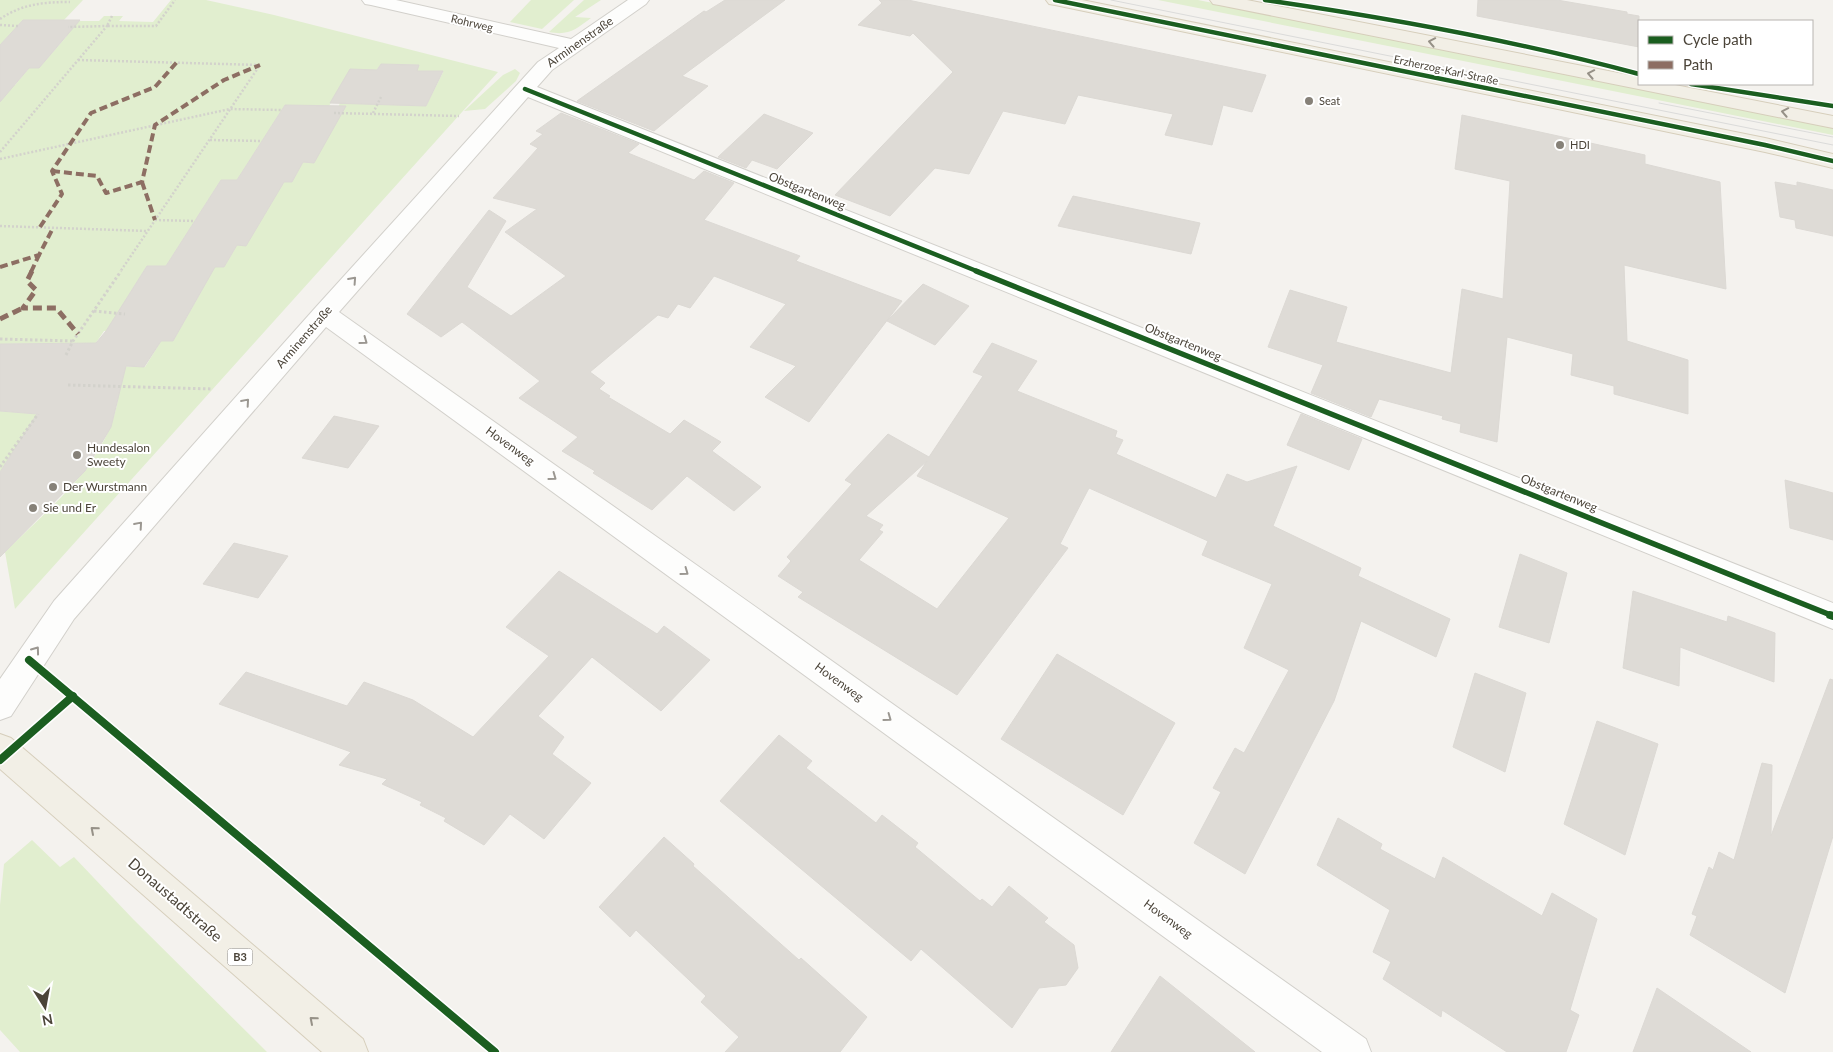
<svg xmlns="http://www.w3.org/2000/svg" width="1833" height="1052" font-family="Lato,sans-serif">
<rect width="100%" height="100%" fill="#f4f2ee"/>
<g fill="#e1eecf">
<polygon points="0,0 83,0 64,20 23,20 0,45"/>
<path d="M171 0H206L274 15 498 72 15 609 5 552C49 508 107 464 118 399L82 365 145 367 161 341H173L201 292 210 267H224L237 245H246L272 202 278 181 292 182 303 162 314 163 340 103 426 106 443 72H416L419 65 381 64 376 71 351 69 329 106 285 105 237 180H221L166 266H147L128 296 117 331H104L87 356 54 354 61 343 0 344V85H15L29 68H39L66 37 73 21H99L104 16H123L119 21 153 22Z"/>
<polygon points="531,0 574,0 542,29 510,22"/>
<path d="M584 0H601L575 17 591 18C576 29 569 36 549 32Z"/>
<polygon points="1158,0 1198,0 1833,126 1833,135"/>
<polygon points="515,69 520,73 516,81 485,109 464,111 503,75"/>
<polygon points="0,411 37,414 0,472"/>
<polygon points="32,840 60,867 74,857 133,919 267,1052 20,1052 0,1030 0,905 4,864"/>
</g>
<g fill="#dedbd6" stroke="#dcd9d4" fill-rule="evenodd">
<polygon points="725,0 785,0 682,76 708,86 654,131 577,101 704,11 706,12"/>
<polygon points="879,0 908,0 1266,75 1252,112 1223,105 1212,145 1165,135 1173,114 1078,95 1065,124 1003,111 969,174 935,168 890,216 835,195 953,72 913,33 910,36 858,25 882,3"/>
<polygon points="1478,0 1557,0 1627,12 1627,14 1639,16 1639,47 1477,16"/>
<polygon points="23,20 80,20 39,68 29,68 0,102 0,45"/>
<polygon points="381,64 419,65 417,71 443,71 426,106 330,103 350,69 377,70"/>
<polygon points="285,105 346,106 314,163 303,162 292,182 284,182 246,246 237,245 224,267 215,267 173,341 161,341 144,367 126,366 111,427 85,471 0,557 0,472 37,414 0,411 0,344 96,343 106,331 147,266 166,266 221,180 237,180"/>
<polygon points="561,113 639,144 628,153 694,180 704,171 734,183 704,220 800,256 796,261 902,301 809,422 765,397 796,366 750,347 786,304 714,276 690,308 678,304 668,318 658,315 590,372 605,383 599,389 610,396 608,397 670,434 684,420 721,442 712,451 761,487 734,511 687,476 652,510 593,473 595,471 562,451 578,437 519,398 540,381 462,322 441,337 407,314 489,210 506,221 467,287 511,316 566,276 505,232 537,209 493,198 538,148 530,144 543,134 536,131"/>
<polygon points="764,114 813,133 777,169 752,160 746,168 718,157"/>
<polygon points="1462,115 1645,155 1645,164 1720,182 1726,289 1624,265 1627,341 1688,360 1688,414 1614,394 1614,386 1571,375 1573,354 1507,337 1497,442 1460,432 1461,424 1442,419 1443,416 1379,399 1371,417 1311,393 1323,365 1268,347 1290,290 1347,307 1336,342 1451,373 1462,289 1503,299 1510,181 1455,169"/>
<polygon points="1775,182 1797,186 1797,182 1833,190 1833,236 1796,228 1795,220 1780,217"/>
<polygon points="1073,196 1200,223 1191,254 1058,226"/>
<polygon points="923,284 969,306 935,345 887,321"/>
<path d="M992 343 1037 361 1017 391 1117 431 1115 437 1123 440 1116 454 1216 498 1227 474 1247 482 1297 466 1273 526 1361 568 1358 576 1450 619 1436 657 1361 621 1334 701 1245 874 1194 843 1221 792 1213 788 1235 748 1244 753 1289 670 1244 648 1272 584 1202 555 1208 541 1089 488 1060 544 1068 548 957 695 798 597 803 592 778 576 791 561 787 557 852 484 845 480 888 434 929 457 983 376 973 372ZM927 461 917 476 1009 518 937 609 859 560 883 532 879 530 883 525 866 516Z"/>
<polygon points="1301,414 1362,439 1349,470 1287,445"/>
<polygon points="334,416 379,426 348,468 302,458"/>
<polygon points="1785,480 1833,493 1833,540 1790,528"/>
<polygon points="234,543 288,556 258,598 203,584"/>
<polygon points="1520,554 1567,573 1549,643 1499,627"/>
<polygon points="559,571 657,634 664,626 710,660 661,711 592,657 538,716 564,737 552,754 591,783 544,839 510,814 484,845 444,821 446,818 420,805 422,802 382,784 387,779 339,765 351,752 219,704 246,672 347,706 364,682 413,700 473,737 549,656 506,627"/>
<polygon points="1633,591 1727,622 1728,616 1775,633 1774,682 1680,647 1679,686 1623,668"/>
<polygon points="1057,654 1175,723 1123,815 1001,739"/>
<polygon points="1475,673 1526,693 1505,772 1453,747"/>
<polygon points="1830,679 1833,680 1833,836 1785,993 1690,935 1697,916 1692,914 1709,867 1713,870 1719,852 1734,860 1762,763 1772,765 1771,836"/>
<polygon points="1597,721 1658,744 1625,855 1564,824"/>
<polygon points="779,735 812,761 806,768 876,823 882,815 918,843 915,847 980,901 982,899 992,907 1009,886 1048,918 1044,922 1074,945 1078,968 1066,985 1039,988 1012,1028 921,949 911,961 720,801"/>
<polygon points="1338,818 1382,844 1380,849 1435,879 1443,857 1542,916 1552,893 1597,919 1570,1010 1579,1015 1566,1052 1507,1052 1442,1010 1441,1017 1383,979 1391,962 1373,952 1390,910 1317,865"/>
<polygon points="664,837 694,864 693,866 799,960 801,958 867,1017 840,1052 725,1052 739,1037 701,1002 706,996 636,930 630,937 599,907"/>
<polygon points="1160,976 1255,1052 1111,1052"/>
<polygon points="1657,988 1751,1052 1633,1052"/>
</g>
<g fill="none" stroke-linecap="round" stroke-linejoin="round">
<defs>
<polygon id="minor" points="362,0 396,0 571,39 628,0 649,0 646,4 552,70 537,87 1833,603 1833,629 528,97 339,312 1366,1039 1371,1052 1322,1052 326,327 74,619 11,716 0,720 0,679 54,601 316,307 538,62 559,48 371,5 365,4"/>
<g id="major">
<polygon points="1046,0 1082,0 1765,138 1833,154 1833,168 1765,152 1055,5 1049,4"/>
<polygon points="1210,0 1247,0 1639,77 1639,84 1670,84 1833,116 1833,128 1219,5 1213,4"/>
<polygon points="0,734 11,738 363,1039 368,1052 322,1052 0,769"/>
</g>
</defs>
<use href="#minor" stroke="#d2d0cb" stroke-width="2"/>
<use href="#major" stroke="#d6cebb" stroke-width="2"/>
<g stroke="#d3d2cc" stroke-width="2.5" stroke-dasharray="2 2" stroke-linecap="butt">
<polyline points="112,16 107,26 156,26 175,0"/>
<path d="M0 19C22 4 44 2 70 2"/>
<polyline points="0,25 18,26"/>
<polyline points="78,60 260,65 120,272"/>
<polyline points="334,113 459,116"/>
<polyline points="373,113 381,97"/>
<polyline points="210,140 262,141"/>
<polyline points="0,152 107,26 68,27"/>
<polyline points="0,159 230,109 281,110"/>
<polyline points="155,220 195,221"/>
<polyline points="0,226 147,231"/>
</g>
<g stroke="#d3d2cc" stroke-width="3" stroke-dasharray="2.5 2.5" stroke-linecap="butt">
<polyline points="94,311 125,314"/>
<polyline points="0,339 73,341"/>
<polyline points="66,355 73,341 121,271"/>
<polyline points="68,385 213,389"/>
<polyline points="0,467 38,414"/>
</g>
<use href="#minor" fill="#fdfdfc" fill-rule="evenodd"/>
<use href="#major" fill="#f2efe6" fill-rule="evenodd"/>
<g stroke="#dbdbda" stroke-width="1">
<polyline points="1111,0 1833,145"/>
<polyline points="1659,103 1833,137"/>
</g>
<g stroke="#8d6e63" stroke-width="4" stroke-dasharray="8 4" stroke-linecap="butt">
<polyline points="52,171 97,176 106,193 142,182 155,125 224,80 260,65"/>
<polyline points="142,182 155,220"/>
<polyline points="40,227 62,194 52,171 91,113 155,87 177,62"/>
<polyline points="0,267 39,255 53,228"/>
<polyline points="31,272 39,255"/>
</g>
<g stroke="#8d6e63" stroke-width="5" stroke-dasharray="9 5" stroke-linecap="butt">
<polyline points="32,271 27,281 36,290 23,308 56,308 78,334"/>
<polyline points="0,319 23,308"/>
</g>
<defs>
<g id="cycleway-far2">
<polyline points="1055,0 1765,145 1833,161"/>
<path d="M1265 0C1390 18 1517 41 1639 74"/>
<polyline points="1691,84 1833,106"/>
<polyline points="525,89 979,272"/>
</g>
<polyline id="cycleway-far1" points="976,271 1833,616"/>
<g id="cycleway">
<polyline points="1830,615 1833,616"/>
<polyline points="29,660 495,1052"/>
<polyline points="0,760 73,696"/>
</g>
</defs>
<use href="#cycleway-far2" stroke="#fff" stroke-width="7"/>
<use href="#cycleway-far1" stroke="#fff" stroke-width="9"/>
<use href="#cycleway" stroke="#fff" stroke-width="11"/>
<use href="#cycleway-far2" stroke="#1b5e20" stroke-width="4.5"/>
<use href="#cycleway-far1" stroke="#1b5e20" stroke-width="5.5"/>
<use href="#cycleway" stroke="#1b5e20" stroke-width="8"/>
</g>
<defs><path id="oneway-chevron" d="M-2-3.5L2.5 0L-2 3.5" fill="none" stroke-width="1.6" stroke-linecap="round" stroke-linejoin="round" transform="scale(1.25)"/></defs>
<g stroke="#969187">
<use href="#oneway-chevron" transform="translate(1432 42) rotate(-169)"/>
<use href="#oneway-chevron" transform="translate(1591 74) rotate(-169)"/>
<use href="#oneway-chevron" transform="translate(1785 112) rotate(-169)"/>
<use href="#oneway-chevron" transform="translate(94 830) rotate(-139)"/>
<use href="#oneway-chevron" transform="translate(313 1020) rotate(-139)"/>
</g>
<g stroke="#9b9791">
<use href="#oneway-chevron" transform="translate(353 280) rotate(-48)"/>
<use href="#oneway-chevron" transform="translate(364 341) rotate(36)"/>
<use href="#oneway-chevron" transform="translate(246 402) rotate(-49)"/>
<use href="#oneway-chevron" transform="translate(553 477) rotate(36)"/>
<use href="#oneway-chevron" transform="translate(139 525) rotate(-49)"/>
<use href="#oneway-chevron" transform="translate(685 572) rotate(36)"/>
<use href="#oneway-chevron" transform="translate(36 650) rotate(-54)"/>
<use href="#oneway-chevron" transform="translate(888 718) rotate(36)"/>
</g>
<g fill="#868178" stroke="#fff" stroke-width="2">
<circle cx="1309" cy="101" r="5"/>
<circle cx="1560" cy="145" r="5"/>
<circle cx="77" cy="455" r="5"/>
<circle cx="53" cy="487" r="5"/>
<circle cx="33" cy="508" r="5"/>
</g>
<g text-anchor="middle" stroke-width="4" stroke-linejoin="round" paint-order="stroke">
<g font-size="11" fill="#4b4439" stroke="#fff">
<text transform="translate(472 23) rotate(13)" y="4">Rohrweg</text>
<text transform="translate(1446 70) rotate(12)" y="4">Erzherzog-Karl-Straße</text>
</g>
<g font-size="11" fill="#4b4439" stroke="#fff" text-anchor="start">
<text x="1319" y="105">Seat</text>
<text x="1570" y="149">HDI</text>
</g>
<rect fill="#fff" stroke="#817c74" stroke-width="1" x="227.5" y="948.5" width="25" height="17" rx="4"/>
<g font-size="11" font-weight="bold" fill="#4b4439">
<text x="240" y="961">B3</text>
</g>
<g font-size="12" fill="#4b4439" stroke="#fff">
<text transform="translate(580 42) rotate(-35)" y="4">Arminenstraße</text>
<text transform="translate(807 191) rotate(22)" y="4">Obstgartenweg</text>
<text transform="translate(304 337) rotate(-49)" y="4">Arminenstraße</text>
<text transform="translate(1183 342) rotate(22)" y="4">Obstgartenweg</text>
<text transform="translate(510 446) rotate(36)" y="4">Hovenweg</text>
<text transform="translate(1559 493) rotate(22)" y="4">Obstgartenweg</text>
<text transform="translate(839 682) rotate(36)" y="4">Hovenweg</text>
<text transform="translate(1168 919) rotate(36)" y="4">Hovenweg</text>
</g>
<g font-size="12" fill="#4b4439" stroke="#fff" text-anchor="start">
<text x="87" y="452">Hundesalon<tspan x="87" dy="14">Sweety</tspan></text>
<text x="63" y="491">Der Wurstmann</text>
<text x="43" y="512">Sie und Er</text>
</g>
<g font-size="15" fill="#4b4439" stroke="#fff">
<text transform="translate(175 900) rotate(41)" y="5">Donaustadtstraße</text>
</g>
</g>
<rect x="1638" y="20" width="175" height="65" fill="#ffffff" stroke="#b7b4b0"/>
<rect x="1648" y="36" width="25" height="8" fill="#1b5e20" stroke="#b7b4b0"/>
<text x="1683" y="45" font-size="15" fill="#4b4439">Cycle path</text>
<rect x="1648" y="61" width="25" height="8" fill="#8d6e63" stroke="#b7b4b0"/>
<text x="1683" y="70" font-size="15" fill="#4b4439">Path</text>
<g transform="translate(45 1007) rotate(169)" stroke="#ffffff" stroke-width="4" paint-order="stroke">
<path d="M0-4L9 19L0 12L-9 19Z" fill="#4b4439"/>
<text y="-8" font-size="14" font-weight="bold" text-anchor="middle" fill="#4b4439">N</text>
</g>
</svg>
